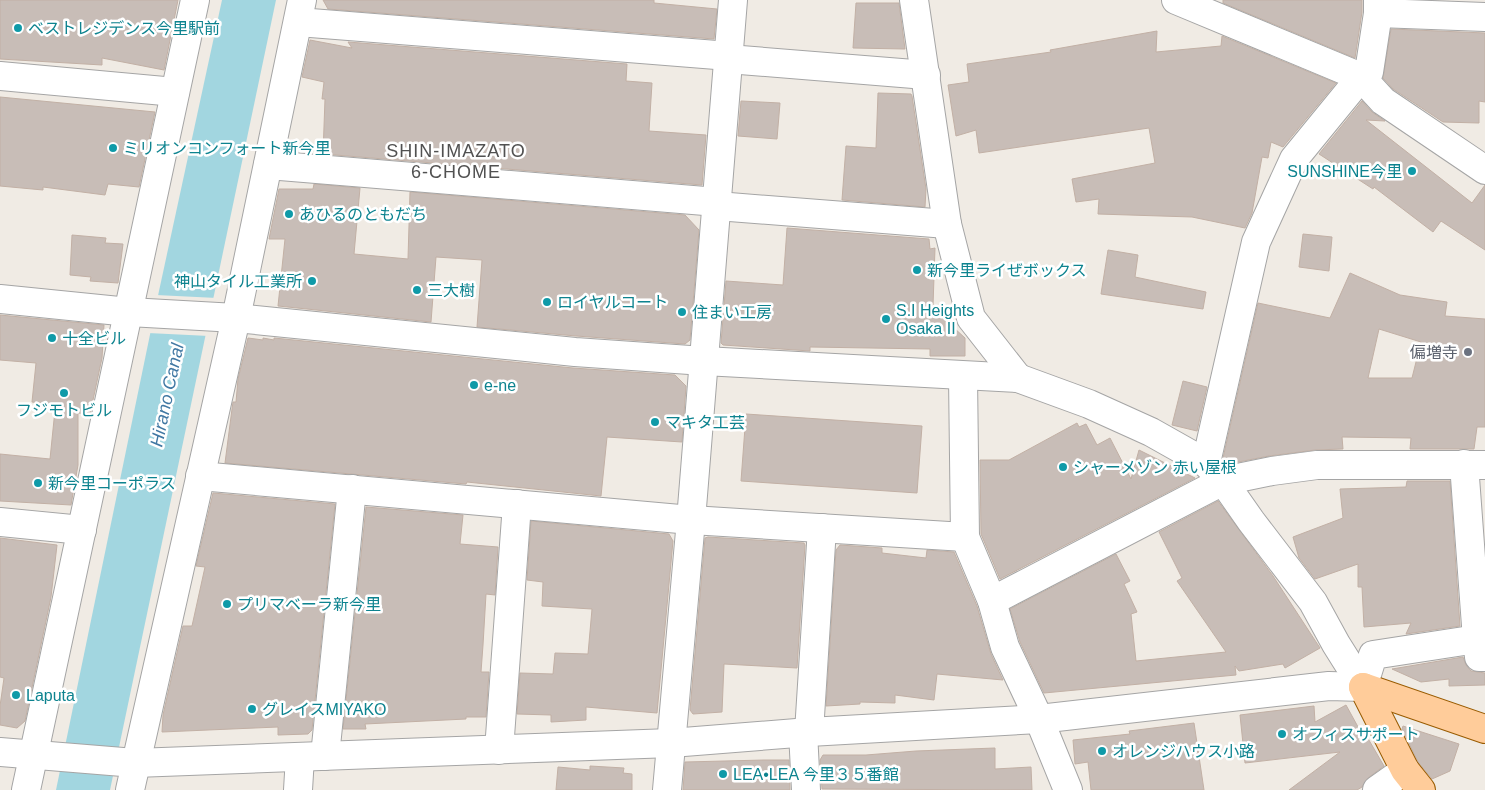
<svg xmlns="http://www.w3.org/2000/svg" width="1485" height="790" font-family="Arial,'Noto Sans JP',sans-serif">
<rect width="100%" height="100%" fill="#f0ebe4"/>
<polygon fill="#a2d6e0" points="222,0 276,0 110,790 56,790 159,291"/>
<polygon fill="#f0ebe4" points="156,295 217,298 209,336 148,333"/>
<g fill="#c8bdb7" stroke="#c2b0a5" fill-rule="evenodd">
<polygon points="0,0 178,0 164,70 102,58 102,65 0,59"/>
<polygon points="323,0 654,0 654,3 717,9 714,39 328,9"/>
<polygon points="1223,0 1362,0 1362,12 1355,58 1223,3"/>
<polygon points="856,3 899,3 905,49 853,48"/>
<polygon points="1391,29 1485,33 1485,102 1479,101 1479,123 1443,122 1393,89 1383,78"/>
<polygon points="1157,31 1156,52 1221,46 1222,36 1336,83 1283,147 1271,142 1268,158 1262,157 1252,213 1245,228 1192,217 1098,214 1099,199 1076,202 1072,179 1155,163 1149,128 979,153 976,130 956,136 948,85 969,82 967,64 1051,52 1050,50"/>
<polygon points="310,40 352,48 348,42 627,64 626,81 652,83 649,131 706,135 702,185 323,154 325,99 322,99 324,82 302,77"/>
<polygon points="878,93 911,94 912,96 926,189 925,207 842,200 846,146 876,148"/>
<polygon points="0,97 155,112 139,187 108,184 105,195 43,187 43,190 0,186"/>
<polygon points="741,101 780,103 777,139 738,136"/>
<polygon points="1362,101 1372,112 1385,121 1366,120 1472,203 1485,185 1485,250 1441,221 1433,232 1374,187 1373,189 1319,154"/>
<polygon points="314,184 360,188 354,254 408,259 410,192 685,215 699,230 690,340 685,344 576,336 477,327 482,260 436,257 431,322 278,306 285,239 269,239 279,189 313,189"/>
<polygon points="787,228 929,239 930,249 935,248 933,306 952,307 953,327 965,338 965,356 930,356 930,349 810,347 810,351 723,345 721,343 726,281 783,285"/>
<polygon points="1303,234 1332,237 1329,271 1299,267"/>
<polygon points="72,235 106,238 105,243 123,244 118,283 90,281 91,277 70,275"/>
<polygon points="1108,250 1138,255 1135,277 1206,292 1203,309 1101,294"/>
<path d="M1350 273 1400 295 1447 302 1445 316 1485 319V427H1477L1474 449H1410L1411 438 1342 437 1343 449 1315 450 1269 456 1228 464 1223 458 1258 303 1330 318ZM1379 329 1421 342 1412 378H1368Z"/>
<polygon points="0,315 104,325 102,358 90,414 78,413 78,465 71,505 0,501 0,454 50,459 55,410 48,409 48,404 32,402 36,363 0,360"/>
<polygon points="248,338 263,340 263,338 274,340 274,338 573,368 675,375 686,386 682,442 607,437 601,496 467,482 466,484 225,463 232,409 233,402 236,402 238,379"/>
<polygon points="1183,381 1207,387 1197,431 1172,425"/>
<polygon points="746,414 922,426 917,493 741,481"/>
<polygon points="1077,423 1079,427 1086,424 1097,445 1110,438 1131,479 1139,450 1195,478 1000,579 981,534 980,460 1009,460"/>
<polygon points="1407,481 1450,481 1460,626 1406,634 1411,623 1364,627 1362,587 1358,587 1358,564 1315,579 1299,558 1293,537 1343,518 1340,489 1406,487"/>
<polygon points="213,493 335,504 312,730 308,734 278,735 278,727 162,732 163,715 183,626 192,626 205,567 196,566"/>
<polygon points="1218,501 1273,576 1320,648 1285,668 1283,664 1239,671 1235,666 1236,675 1044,693 1020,642 1010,609 1116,554 1130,581 1124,584 1137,612 1131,614 1136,661 1226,652 1177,581 1182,578 1159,532"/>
<polygon points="366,507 463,515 460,544 498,547 495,595 486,594 483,645 481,672 489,672 486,717 466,717 466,719 365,724 366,729 343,729"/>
<polygon points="531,521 669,534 673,541 657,713 586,707 586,720 551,722 551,715 517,714 520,673 553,674 555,653 588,654 592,609 542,606 543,582 527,580"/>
<polygon points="708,537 804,543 805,545 797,668 724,664 722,712 693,714 690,710 705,538"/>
<polygon points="0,538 57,545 51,597 25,721 17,728 0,725 0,706 4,678 0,677"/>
<polygon points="840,545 882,548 882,553 926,558 927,550 954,552 977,606 991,654 1003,680 937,674 934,700 895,695 895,703 860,702 860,704 826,706 836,550"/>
<polygon points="1463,657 1466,665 1471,671 1485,673 1485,685 1449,686 1449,679 1421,682 1392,669"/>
<polygon points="1346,705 1363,736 1366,735 1384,766 1368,778 1362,787 1357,790 1289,790 1340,752 1245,763 1240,715 1314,706 1315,722"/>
<polygon points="1194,723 1204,790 1091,790 1088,762 1075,764 1073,740 1130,734 1129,731"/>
<polygon points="1403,726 1459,744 1450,771 1432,779 1418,762 1402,729"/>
<polygon points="995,748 995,769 1031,767 1032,790 822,789 820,760 823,755 866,755 916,751"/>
<polygon points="764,760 789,760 790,790 683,790 685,762"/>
<polygon points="590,766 624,768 623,773 632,774 632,790 556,790 558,767 590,770"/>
</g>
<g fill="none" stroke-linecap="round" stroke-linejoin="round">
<defs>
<g id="minor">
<polyline points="914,0 947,224 971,318 1018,378"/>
<polyline points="1176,0 1361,77 1383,101 1485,170"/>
<polyline points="1378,13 1485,17"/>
<polyline points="298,22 729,56"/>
<polyline points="728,59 926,75"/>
<polyline points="0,76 175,92"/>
<polyline points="268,165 717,202"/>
<polyline points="717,206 947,224"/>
<polyline points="0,299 129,312 236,318 575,352 704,361 1018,378 1089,404 1151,432 1206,463 1223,481 1251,521 1313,602 1336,644 1363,687"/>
<polyline points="963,376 965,537 992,601 1005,647 1039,719 1068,790"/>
<polyline points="1206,463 1256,242 1294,159 1361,77 1369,72 1378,13 1378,0"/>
<polyline points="1464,464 1477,639"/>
<polyline points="200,476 691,520 965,537"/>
<polyline points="0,522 82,530"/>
<polyline points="992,601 1223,481 1272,471 1317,465 1485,465"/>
<polyline points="1363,687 1373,655 1477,639 1479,657 1485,657"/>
<polyline points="803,732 806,790"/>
<polyline points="809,732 822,528"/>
<polyline points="499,750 517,504"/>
<polyline points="0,752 135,763 671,743 809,732 1039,719 1329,686 1363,687"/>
<polyline points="325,756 352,489"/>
<polyline points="26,790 195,0"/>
<polyline points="130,790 236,318 302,0"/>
<polyline points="298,790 300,757"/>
<polyline points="667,790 691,520 733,0"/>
<polyline points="1377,790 1405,770"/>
</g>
<g id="major">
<polyline points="1363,687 1485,729"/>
<polyline points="1363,687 1405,770 1421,790"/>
</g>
</defs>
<use href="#minor" stroke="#a5a5a5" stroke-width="30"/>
<use href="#major" stroke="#995b00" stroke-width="30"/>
<use href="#minor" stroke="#fff" stroke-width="28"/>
<use href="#major" stroke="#ffcc9a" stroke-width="28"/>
</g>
<g fill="#0f9aa8" stroke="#fff" stroke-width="2">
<circle cx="18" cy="28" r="5"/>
<circle cx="113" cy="148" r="5"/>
<circle cx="1412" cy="171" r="5"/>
<circle cx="289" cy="214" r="5"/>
<circle cx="917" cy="270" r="5"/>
<circle cx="312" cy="281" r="5"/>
<circle cx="417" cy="290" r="5"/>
<circle cx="547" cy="302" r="5"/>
<circle cx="682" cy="312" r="5"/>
<circle cx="886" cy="319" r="5"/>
<circle cx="52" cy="338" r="5"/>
<circle cx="474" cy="385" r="5"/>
<circle cx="64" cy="393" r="5"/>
<circle cx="655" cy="422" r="5"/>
<circle cx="1063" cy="467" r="5"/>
<circle cx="38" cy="483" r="5"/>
<circle cx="227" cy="604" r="5"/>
<circle cx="16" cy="695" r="5"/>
<circle cx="252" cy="709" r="5"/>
<circle cx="1282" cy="734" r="5"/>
<circle cx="1102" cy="751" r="5"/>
<circle cx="723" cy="774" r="5"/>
</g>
<circle fill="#6b7280" stroke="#fff" stroke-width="2" cx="1468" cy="352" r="5"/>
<g text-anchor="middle" stroke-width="5" stroke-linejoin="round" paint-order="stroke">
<g font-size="16" fill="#0d838f" stroke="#fff" text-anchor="start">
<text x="28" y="34">ベストレジデンス今里駅前</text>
<text x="123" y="154">ミリオンコンフォート新今里</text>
<text x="1402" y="177" text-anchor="end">SUNSHINE今里</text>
<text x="299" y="220">あひるのともだち</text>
<text x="927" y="276">新今里ライぜボックス</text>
<text x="302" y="287" text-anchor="end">神山タイル工業所</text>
<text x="427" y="296">三大樹</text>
<text x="557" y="308">ロイヤルコート</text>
<text x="896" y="316">S.I Heights<tspan x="896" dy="18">Osaka II</tspan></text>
<text x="692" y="318">住まい工房</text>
<text x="62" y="344">十全ビル</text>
<text x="484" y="391">e-ne</text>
<text x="64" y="416" text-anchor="middle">フジモトビル</text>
<text x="665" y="428">マキタ工芸</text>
<text x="1073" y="473">シャーメゾン 赤い屋根</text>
<text x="48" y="489">新今里コーポラス</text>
<text x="237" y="610">プリマベーラ新今里</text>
<text x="26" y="701">Laputa</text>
<text x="262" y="715">グレイスMIYAKO</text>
<text x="1292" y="740">オフィスサポート</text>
<text x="1112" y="757">オレンジハウス小路</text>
<text x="733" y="780">LEA•LEA 今里３５番館</text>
</g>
<g font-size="16" fill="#5b616d" stroke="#fff" text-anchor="end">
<text x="1458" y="358">偏増寺</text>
</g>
<g font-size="18" letter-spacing="1" fill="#515151" stroke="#fff">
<text x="456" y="157">SHIN-IMAZATO<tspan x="456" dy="21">6-CHOME</tspan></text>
</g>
<g font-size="18" font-style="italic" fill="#4178a3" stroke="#fff">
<text transform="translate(167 395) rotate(-78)" y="6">Hirano Canal</text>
</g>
</g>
</svg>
